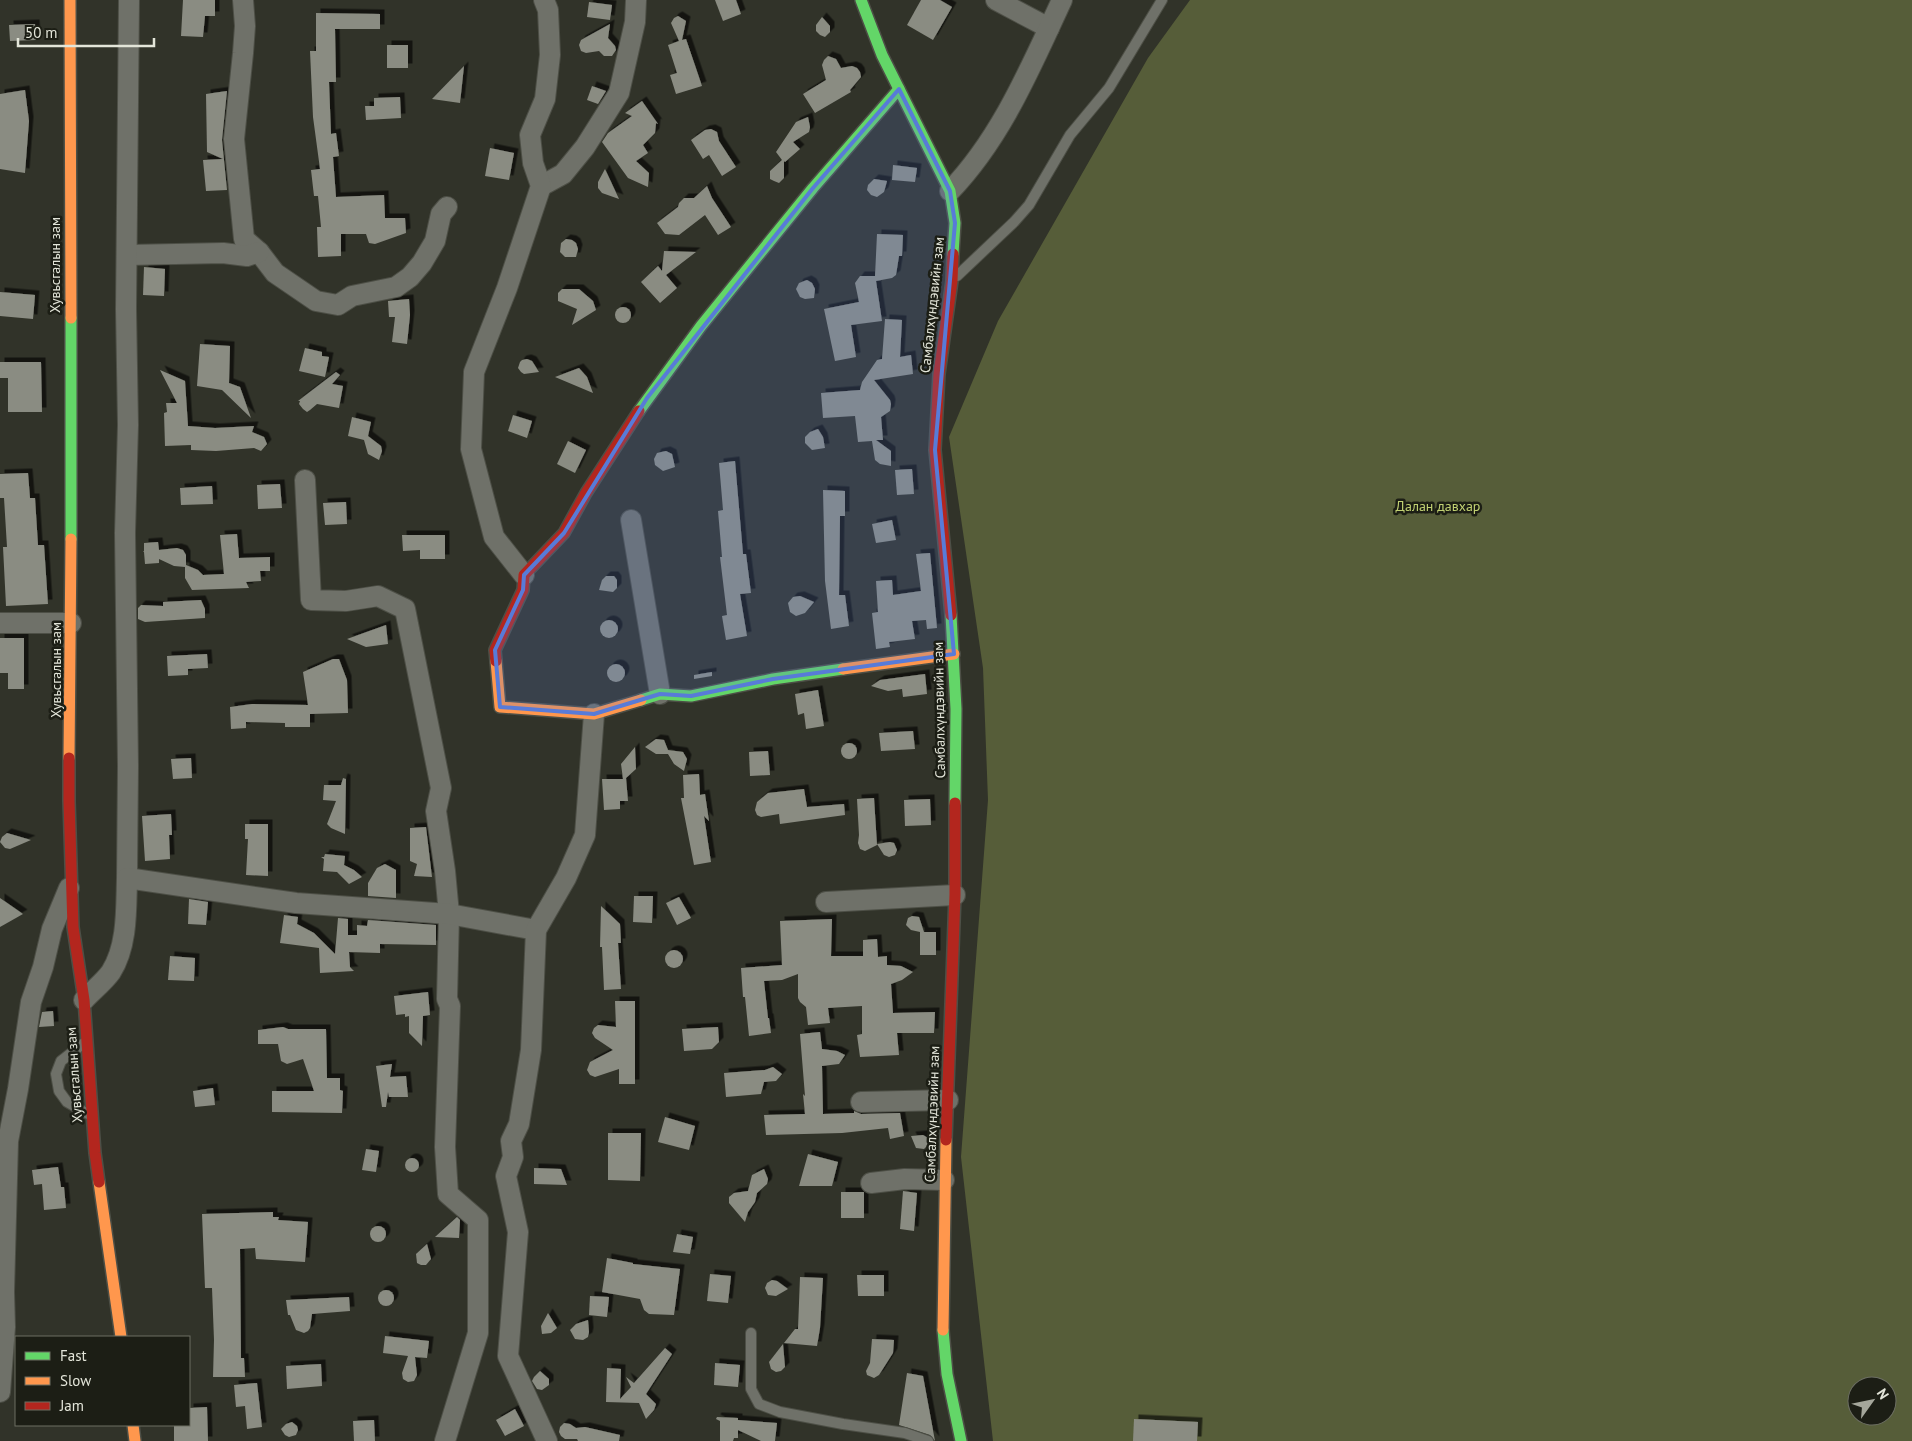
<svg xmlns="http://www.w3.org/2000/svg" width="1912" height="1441" font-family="'PT Sans',sans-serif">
<defs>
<filter id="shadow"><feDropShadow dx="4.5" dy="-4.5" stdDeviation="0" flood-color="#0009"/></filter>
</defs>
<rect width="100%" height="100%" fill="#313329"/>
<path fill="#565d39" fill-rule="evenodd" d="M1190 0H1912V1441H993L961 1157 988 800 983 668 949 437 998 321 1148 58ZM1857 1386H1887V1416H1857Z"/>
<g fill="#8a8c82" filter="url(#shadow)">
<polygon points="183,0 215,0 215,16 205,16 203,37 181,36"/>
<polygon points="715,0 736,0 741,14 723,21"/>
<polygon points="921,0 940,0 952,7 933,40 907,25"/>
<polygon points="589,2 612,5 610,20 587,17"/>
<polygon points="316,13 380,14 380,29 335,29 336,82 329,82 331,134 336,133 339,156 333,157 336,197 384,195 385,218 405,218 406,233 375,244 369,243 366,234 341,234 341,256 318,257 317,227 321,227 318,196 314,196 311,170 320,169 313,117 310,51 316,51"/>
<polygon points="678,16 686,21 682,40 686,39 702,86 676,94 670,75 677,73 668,45 679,41 671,23 674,18"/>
<polygon points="822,17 830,26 830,32 825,37 820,35 816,31 816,25"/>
<polygon points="35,24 36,40 10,41 9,25"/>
<polygon points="610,24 608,38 615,46 616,50 612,56 604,56 599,51 586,53 581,51 579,45 581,40"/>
<rect x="387" y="45" width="21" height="23"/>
<polygon points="828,56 836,59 841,68 852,66 857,68 860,72 861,77 850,90 851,92 815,113 803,94 826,80 822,65 824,60"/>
<polygon points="464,66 460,103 432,99"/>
<polygon points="592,86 606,91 598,104 587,100"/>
<polygon points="25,90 29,121 25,173 0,169 0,94"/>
<polygon points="227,91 222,140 227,190 206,191 203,160 223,159 207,152 206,94"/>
<polygon points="400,97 401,118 366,120 365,106 374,106 374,98"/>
<polygon points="642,101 658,124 656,123 655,133 643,145 648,153 636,161 649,173 648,187 628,178 602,142 608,133 632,116 625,113"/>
<polygon points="808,117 810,127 809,132 793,142 800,149 785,162 784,161 784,178 779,183 774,181 770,179 770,171 782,160 776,152 796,122"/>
<polygon points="711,129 717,132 719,141 736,167 722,176 709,155 703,159 691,140 705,130"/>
<polygon points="490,148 514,153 509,180 485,176"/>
<polygon points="893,165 917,168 915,182 892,180"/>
<polygon points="605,169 619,199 602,193 598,188 598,182"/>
<polygon points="874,179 887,181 884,192 877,197 871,195 867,190 868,185"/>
<polygon points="707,186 712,198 731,227 718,235 705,215 679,235 665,234 657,223 678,207 679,203 684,198 694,198"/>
<polygon points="877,234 903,235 902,256 899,256 896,275 892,278 876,281 882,321 851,325 856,357 835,361 824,309 859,302 855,283 860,276 875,276"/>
<polygon points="566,239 572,240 576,243 578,249 576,257 565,257 560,252 561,243"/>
<polygon points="664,251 696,252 666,275 677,288 660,303 641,282 658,266 662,271"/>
<polygon points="144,267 165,269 164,296 143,295"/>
<polygon points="807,280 812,283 815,289 814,298 805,299 800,297 796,289 799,283"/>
<polygon points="562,289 579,289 593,301 596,310 572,325 577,309 558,301 558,293"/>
<polygon points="0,292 35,295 33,319 0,316"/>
<polygon points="409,299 410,315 407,344 392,342 395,317 389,317 388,301"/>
<circle cx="623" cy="315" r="8"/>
<polygon points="885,319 902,320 900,357 911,355 913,374 874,380 890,400 891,404 890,411 881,417 883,440 876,440 891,451 891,466 880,464 875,460 872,441 858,442 855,416 823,418 821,393 860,390 862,382 877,360 882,359"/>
<polygon points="200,344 230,346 229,383 240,387 251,418 222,390 197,386"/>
<polygon points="305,348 322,352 322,356 329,357 325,377 299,371"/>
<polygon points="527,359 532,361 539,372 524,374 521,372 518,368 520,362 522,360"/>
<polygon points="0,362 41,362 42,412 8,412 8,378 0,378"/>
<polygon points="579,368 587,377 593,393 555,377"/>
<polygon points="160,370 185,381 188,426 215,428 254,426 252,432 264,437 267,444 261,451 254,448 216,451 191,450 191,445 165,446 164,413 167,412 166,403 177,403"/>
<polygon points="336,372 340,375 332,384 343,386 339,408 317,404 310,410 307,412 303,409 299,404 300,401 298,401"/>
<polygon points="513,415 532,421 527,438 508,431"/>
<polygon points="352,417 371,422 368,436 381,446 382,451 379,460 368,454 364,440 348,436"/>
<polygon points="818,429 823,437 825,448 812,450 805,443 805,437 810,432"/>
<polygon points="568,441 586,450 575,473 557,464"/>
<polygon points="666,451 672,454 675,467 663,471 655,465 654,459 657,453"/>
<polygon points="735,461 743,554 746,554 751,593 740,594 747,636 726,640 722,616 727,615 720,557 722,557 718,511 723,510 719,463"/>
<polygon points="912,469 914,494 897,495 895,470"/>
<polygon points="28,473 30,498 35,498 38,545 44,545 48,604 6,606 3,547 7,547 4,498 0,498 0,474"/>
<polygon points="280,484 282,508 258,509 257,485"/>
<polygon points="212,486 213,504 181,505 180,488"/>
<polygon points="823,490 845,491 845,516 840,516 839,595 845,595 849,626 831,629 825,581"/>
<polygon points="346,502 347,524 325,525 323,503"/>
<polygon points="892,520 896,540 876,543 872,524"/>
<polygon points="237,534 239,558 270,557 270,571 260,571 261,581 246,582 249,588 192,590 185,578 185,567 174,566 159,559 159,563 145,564 144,552 143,551 144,551 144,543 158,542 159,550 177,548 183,550 186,555 186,565 198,570 203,575 224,574 220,535"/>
<polygon points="402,535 445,535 445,559 420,559 420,550 403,551"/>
<polygon points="930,553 937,628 927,629 926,620 912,621 915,639 889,642 890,647 876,649 872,613 878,612 876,581 892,580 893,595 921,591 916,554"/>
<polygon points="606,576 614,576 617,580 617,588 613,592 599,590 602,580"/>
<polygon points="800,596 814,602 805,613 796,616 790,612 788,603 793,597"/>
<polygon points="201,600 205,609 205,618 145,622 138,619 138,608 141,605 163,606 163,602"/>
<circle cx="609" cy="629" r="9"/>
<polygon points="386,625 388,644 366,647 347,639"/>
<polygon points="0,638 24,638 24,689 8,689 8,673 0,673"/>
<polygon points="207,654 208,668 188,669 188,675 168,676 167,656"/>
<polygon points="333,659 339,659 347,680 348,713 310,714 310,727 285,727 285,723 246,722 246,728 231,729 230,707 252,704 308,705 303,672"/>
<circle cx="616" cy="673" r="9"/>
<polygon points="712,672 712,676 694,679 694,675"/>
<polygon points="925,674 927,694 903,697 902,689 888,691 871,686 880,680"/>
<polygon points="818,690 824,726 806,729 804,713 798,715 795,694"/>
<polygon points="913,731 915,749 881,751 879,733"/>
<polygon points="656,739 664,740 668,750 683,752 687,759 684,771 674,764 668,754 656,754 645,747"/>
<circle cx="849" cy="751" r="8"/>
<polygon points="635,747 636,769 626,778 628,801 620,801 620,809 604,810 602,779 623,779 621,764"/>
<polygon points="768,751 770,775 750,776 749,752"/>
<polygon points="191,758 192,778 173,779 171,759"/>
<polygon points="699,774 700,795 705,794 709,821 704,816 711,862 694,865 681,798 684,798 683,775"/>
<polygon points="343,778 346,779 345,834 331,828 327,824 336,801 323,800 324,785 341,785"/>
<polygon points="804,789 807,807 844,804 845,815 780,824 779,814 761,817 757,815 755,810 757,802 768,793"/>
<polygon points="874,798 877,845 865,851 860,849 858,843 859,835 857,799"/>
<polygon points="930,799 931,825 905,826 904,800"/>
<polygon points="171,814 172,835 169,835 170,859 145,861 142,816"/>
<polygon points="245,824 268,824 268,876 246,875 248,839 245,839"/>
<polygon points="426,827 432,877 414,876 417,864 410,861 410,828"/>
<polygon points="7,833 31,840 10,849 5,848 0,842 2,837"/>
<polygon points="890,842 894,843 897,850 895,855 889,857 884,855 877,844"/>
<polygon points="325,854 345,856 344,865 354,870 362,877 349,884 337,872 323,871 324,859 321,857 324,857"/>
<polygon points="385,864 396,870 396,898 368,896 368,883 377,868"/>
<polygon points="634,896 653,896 652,923 633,922"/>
<polygon points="679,897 691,918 677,925 666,903"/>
<polygon points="0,898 23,914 0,927"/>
<polygon points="189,899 208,902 206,925 188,924"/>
<polygon points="601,906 620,924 621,943 618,943 621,989 604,990 602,947 600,947"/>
<polygon points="284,915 298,917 297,924 314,933 335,954 338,918 348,919 348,935 357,935 357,925 367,926 368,920 436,925 436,945 380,944 380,953 349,952 350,967 354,971 320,973 319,948 280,943"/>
<polygon points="912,916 919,917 924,932 936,932 936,955 920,955 920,932 911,930 906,925 908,918"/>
<polygon points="832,919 831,956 863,956 863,940 877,939 878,957 887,956 887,965 901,966 913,972 902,980 891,984 893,1013 935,1012 934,1033 897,1033 899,1055 860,1057 857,1035 862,1034 862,1006 828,1008 830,1023 808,1025 806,1007 800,1002 798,998 798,974 782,980 764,981 768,1018 769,1018 771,1033 749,1036 745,997 743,997 741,968 782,965 780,921"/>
<circle cx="674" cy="959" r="9"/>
<polygon points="170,956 195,958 194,981 168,980"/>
<polygon points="428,992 430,1015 423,1016 422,1046 409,1033 409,1016 405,1017 405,1014 396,1015 394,996"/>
<polygon points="615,1001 635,1001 635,1084 619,1084 619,1069 595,1077 590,1075 587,1070 590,1062 613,1050 595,1038 592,1033 594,1028 598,1025 616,1027"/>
<polygon points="53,1011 54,1026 39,1027 42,1012"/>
<polygon points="283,1027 288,1029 326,1029 327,1078 340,1078 340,1090 343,1091 342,1113 272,1112 272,1091 314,1091 303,1059 287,1064 281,1061 278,1044 258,1044 258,1030"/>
<polygon points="718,1027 719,1042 712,1049 684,1051 682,1029"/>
<polygon points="820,1032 822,1049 837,1051 845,1055 839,1064 822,1066 823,1114 854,1113 854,1111 861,1114 900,1113 904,1136 890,1139 888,1128 842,1133 766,1135 764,1115 805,1114 803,1094 805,1096 800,1034"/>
<polygon points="392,1064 390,1077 406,1076 408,1097 389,1097 388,1092 386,1107 382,1107 376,1066"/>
<polygon points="773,1067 782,1074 776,1081 764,1082 761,1094 726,1097 724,1073 765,1070"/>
<polygon points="213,1088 215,1105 195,1107 193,1091"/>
<polygon points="665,1117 695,1126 689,1150 658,1142"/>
<polygon points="608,1133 641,1133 640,1181 608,1180"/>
<polygon points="923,1135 928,1138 928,1145 924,1149 916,1148 911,1136"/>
<polygon points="366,1149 379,1151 376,1172 362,1170"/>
<polygon points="808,1154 838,1162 832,1186 799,1186"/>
<circle cx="412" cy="1165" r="7"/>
<polygon points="58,1167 61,1187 64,1187 66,1208 44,1210 42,1184 34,1185 32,1170"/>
<polygon points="534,1168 561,1169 567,1185 534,1184"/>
<polygon points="764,1169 768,1179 767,1184 757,1193 755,1202 748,1212 745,1222 729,1203 729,1197 734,1193 748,1191 752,1175"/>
<polygon points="903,1191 917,1193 914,1231 900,1229"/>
<rect x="841" y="1192" width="23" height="26"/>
<polygon points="273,1212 273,1217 279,1217 278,1220 308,1222 305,1262 256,1259 255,1248 240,1249 241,1358 244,1358 245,1377 213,1377 214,1340 212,1288 205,1288 202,1214"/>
<polygon points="457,1217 460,1220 459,1238 435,1237"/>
<circle cx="378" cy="1234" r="8"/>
<polygon points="677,1234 693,1237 690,1254 673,1252"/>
<polygon points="427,1244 431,1259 426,1265 421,1265 417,1263 416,1254"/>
<polygon points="607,1258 633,1263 633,1264 680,1269 674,1315 649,1314 644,1310 640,1299 602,1292"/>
<polygon points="710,1274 731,1276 728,1303 707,1301"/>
<polygon points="857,1275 884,1275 884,1296 858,1296"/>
<polygon points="800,1277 823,1278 820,1328 817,1346 784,1343 795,1329 798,1329"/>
<polygon points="772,1280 777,1281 788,1289 776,1296 768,1295 765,1288 767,1283"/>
<circle cx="386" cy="1298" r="8"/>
<polygon points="590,1296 609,1297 607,1317 589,1315"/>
<polygon points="349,1297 350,1311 312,1314 310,1328 308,1331 304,1333 296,1330 290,1315 288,1315 286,1300"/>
<polygon points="548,1313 557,1328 551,1333 542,1334 541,1326"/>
<polygon points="588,1320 589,1332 588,1337 583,1340 575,1339 570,1330 576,1324"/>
<polygon points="385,1336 429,1341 427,1358 415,1357 417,1375 414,1381 408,1382 403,1379 402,1373 408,1356 383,1353"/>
<polygon points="872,1339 894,1340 893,1353 879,1375 874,1378 867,1375 866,1371 870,1363"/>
<polygon points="783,1344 785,1367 781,1371 776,1372 771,1369 769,1362"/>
<polygon points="665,1348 672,1354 646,1394 656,1404 654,1410 646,1419 639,1403 606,1402 607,1368 621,1369 620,1399 631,1387 626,1377 634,1383"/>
<polygon points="715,1363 740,1365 738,1387 714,1385"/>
<polygon points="321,1364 322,1386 287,1389 286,1366"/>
<polygon points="540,1371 549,1379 549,1385 542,1390 537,1389 532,1381 534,1377"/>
<polygon points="907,1373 923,1376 935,1441 930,1435 899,1425"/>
<polygon points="257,1383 262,1427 247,1429 245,1406 236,1407 234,1385"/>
<polygon points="207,1407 208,1441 174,1441 174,1425 189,1425 189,1408"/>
<polygon points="515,1409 524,1426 505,1436 496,1420"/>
<polygon points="717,1417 738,1418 738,1420 777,1423 775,1441 761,1441 738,1430 738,1438 734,1438 733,1441 720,1441 720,1421 716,1419"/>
<polygon points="1134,1419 1198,1422 1197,1441 1133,1441"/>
<polygon points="374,1420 375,1441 354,1441 353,1421"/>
<polygon points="292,1422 297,1426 298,1430 296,1435 289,1437 285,1435 281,1429 286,1424"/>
<polygon points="564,1423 570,1424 576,1428 585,1427 620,1435 619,1441 578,1441 577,1439 565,1439 561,1436 559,1432 560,1427"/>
</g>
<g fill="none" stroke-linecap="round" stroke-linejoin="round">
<defs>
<g id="lane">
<polyline points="957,276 1014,222 1029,205 1070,135 1109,88 1162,0"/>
<polyline points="84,1043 61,1061 56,1074 59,1091 67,1102 88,1114"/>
<polyline points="751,1333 751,1389 759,1404 780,1412 843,1424 905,1433 928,1441"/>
</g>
<g id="street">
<polyline points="243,0 245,26 243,53 234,139 244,239 259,252 275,273 316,301 338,305 352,296 396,287 410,277 422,263 435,241 441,214 447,207"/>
<polyline points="996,0 1049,28"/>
<polyline points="541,186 563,174 585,147 619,93 635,22 636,0"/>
<path d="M950 191C1002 137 1031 66 1062 0"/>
<polyline points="128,255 223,253 247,256 259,252"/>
<polyline points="305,480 311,600 346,601 378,596 405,609 441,788 436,811 445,871 449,914 447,999 450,1006 445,1147 448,1194 478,1220 478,1333 445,1441"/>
<polyline points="631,520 660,694"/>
<polyline points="524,575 494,537 471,449 474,372 507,288 541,186 533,163 530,135 545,99 550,55 548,10 544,0"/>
<polyline points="0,623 71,623"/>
<polyline points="127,878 128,766 125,533 128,425 126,309 129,0"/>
<polyline points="826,902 955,895"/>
<path d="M84 1000C92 991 104 982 111 972 128 945 126 908 127 878L296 903 449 914 536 930"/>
<polyline points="861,1102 948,1100"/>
<polyline points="871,1183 905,1179 944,1180"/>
<polyline points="0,1392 5,1327 4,1292 8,1141 18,1089 31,1002 43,967 52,929 69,888"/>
<polyline points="547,1441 508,1356 518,1232 506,1176 513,1157 511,1141 519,1124 531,1050 536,930 566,878 585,835 594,714"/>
</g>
<g id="fast">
<polyline points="861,0 882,55 950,191 955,223 953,254"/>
<polyline points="71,318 71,539"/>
<polyline points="639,411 701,326 813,188 899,89"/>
<polyline points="951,615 956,709 955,803"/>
<polyline points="641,700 660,694 691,696 773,679 843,669"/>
<polyline points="943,1330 947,1374 961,1441"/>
</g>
<g id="slow">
<polyline points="70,0 71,318"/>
<polyline points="496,661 500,707 594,714 641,700"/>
<polyline points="843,669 954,654"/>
<polyline points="69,758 71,539"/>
<polyline points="99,1182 121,1337"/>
<polyline points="943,1330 946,1140"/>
<polyline points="133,1425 135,1441"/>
</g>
<g id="jam">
<polyline points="951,615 935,450 939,374 952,281 953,254"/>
<polyline points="496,661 495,650 523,590 524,575 564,533 586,493 639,411"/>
<polyline points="69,758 69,801 73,927 84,1000 95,1153 99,1182"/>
<polyline points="946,1140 955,895 955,803"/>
</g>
</defs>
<use href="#lane" stroke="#4d4f46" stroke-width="12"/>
<use href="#street" stroke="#4d4f46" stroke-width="22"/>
<use href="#fast" stroke="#4d4f46" stroke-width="14"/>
<use href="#slow" stroke="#4d4f46" stroke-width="14"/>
<use href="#jam" stroke="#4d4f46" stroke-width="14"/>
<use href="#lane" stroke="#6f7169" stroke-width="10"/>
<use href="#street" stroke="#6f7169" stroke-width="20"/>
<use href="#fast" stroke="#63d668" stroke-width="11"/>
<use href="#slow" stroke="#ff974d" stroke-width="11"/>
<use href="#jam" stroke="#b3261e" stroke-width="11"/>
</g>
<path fill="#587bd8" fill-opacity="0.2" stroke="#587bd8" stroke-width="4" stroke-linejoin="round" d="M899 89 950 191 955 223 935 450 954 654 773 679 691 696 660 694 594 714 500 707 495 650 523 590 524 575 564 533 647 398 813 188Z"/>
<g text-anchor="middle" stroke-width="5" stroke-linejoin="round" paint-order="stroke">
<g font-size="14" fill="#e3e5d9" stroke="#1c1e15">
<text transform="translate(55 265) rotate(-90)" y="5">Хувьсгалын зам</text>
<text transform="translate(932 305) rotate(-84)" y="5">Самбалхүндэвийн зам</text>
<text transform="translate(56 670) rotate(-90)" y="5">Хувьсгалын зам</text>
<text transform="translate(939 710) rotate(-91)" y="5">Самбалхүндэвийн зам</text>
<text transform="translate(74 1075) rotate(-94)" y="5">Хувьсгалын зам</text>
<text transform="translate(932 1114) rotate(-88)" y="5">Самбалхүндэвийн зам</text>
</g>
<g font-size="14" fill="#c2d273" stroke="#1c1e15">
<text x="1438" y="511">Далан давхар</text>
</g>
</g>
<rect x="15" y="1336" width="175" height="90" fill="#1c1e15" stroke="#6c6e63"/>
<rect x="25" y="1352" width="25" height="8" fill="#63d668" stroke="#6c6e63"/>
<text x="60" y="1361" font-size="15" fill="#e3e5d9">Fast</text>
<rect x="25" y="1377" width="25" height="8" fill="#ff974d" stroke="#6c6e63"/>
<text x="60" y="1386" font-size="15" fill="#e3e5d9">Slow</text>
<rect x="25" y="1402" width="25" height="8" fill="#b3261e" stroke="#6c6e63"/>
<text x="60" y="1411" font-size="15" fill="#e3e5d9">Jam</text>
<g transform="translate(1872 1401) rotate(57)"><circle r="24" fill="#1c1e15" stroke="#6c6e63"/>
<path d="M0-4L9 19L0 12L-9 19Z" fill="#a5a79b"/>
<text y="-8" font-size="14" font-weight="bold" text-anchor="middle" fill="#e3e5d9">N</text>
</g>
<path d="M18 38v8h136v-8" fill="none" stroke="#e3e5d9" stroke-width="2.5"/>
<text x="25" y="38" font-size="15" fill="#e3e5d9" stroke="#1c1e15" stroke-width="4" paint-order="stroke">50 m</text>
</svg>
